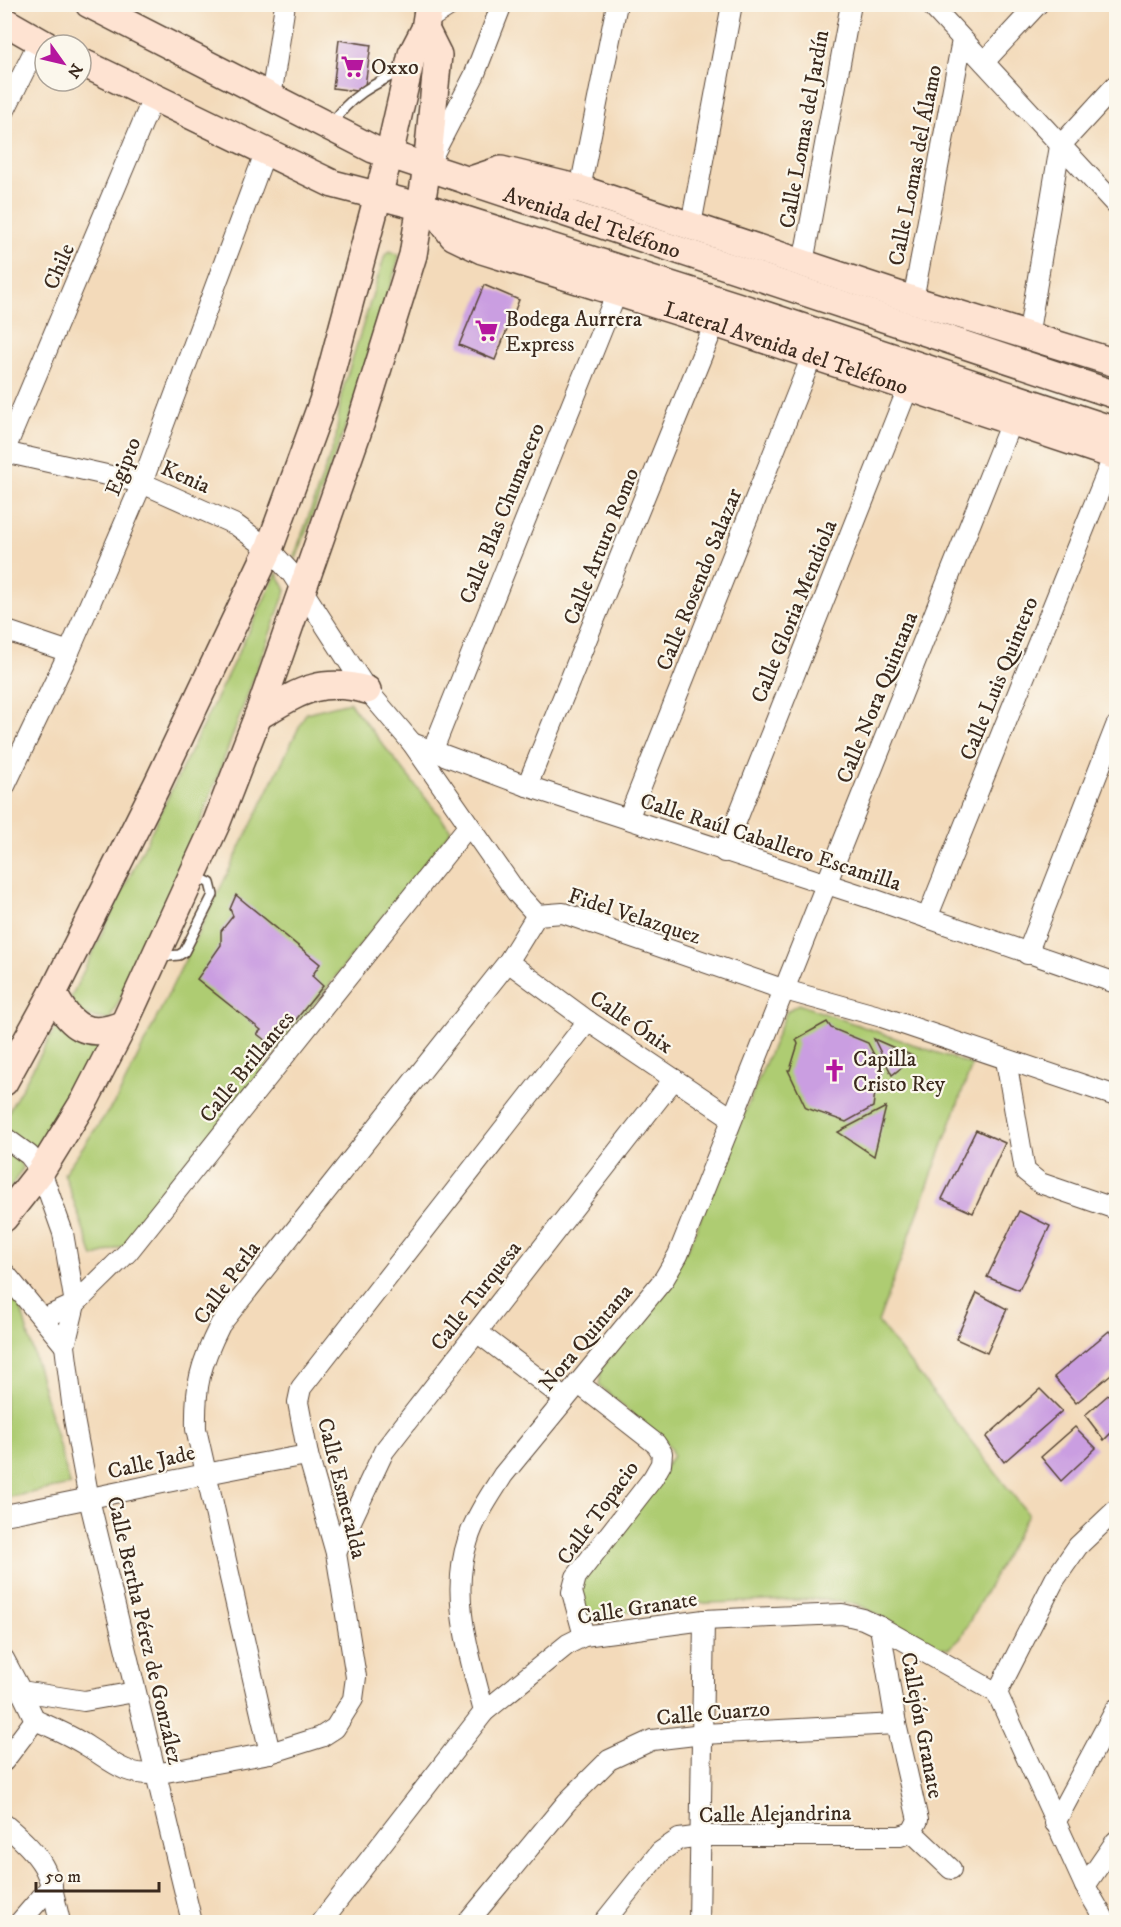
<svg xmlns="http://www.w3.org/2000/svg" width="1121" height="1927" font-family="'IM FELL DW Pica',serif">
<rect width="100%" height="100%" fill="#fbf7ec"/>
<filter id="ink" filterUnits="userSpaceOnUse"><feTurbulence type="fractalNoise" baseFrequency=".0167" numOctaves="2"/><feDisplacementMap in="SourceGraphic" scale="12" xChannelSelector="R" yChannelSelector="G"/><feConvolveMatrix kernelMatrix="1 2 1 2 8 2 1 2 1" color-interpolation-filters="sRGB"/></filter>
<filter id="wash" filterUnits="userSpaceOnUse"><feTurbulence type="fractalNoise" baseFrequency=".008" numOctaves="4" result="noise"/><feDisplacementMap in="SourceGraphic" scale="24" xChannelSelector="R" yChannelSelector="G"/><feGaussianBlur stdDeviation="1.35" result="paint"/><feColorMatrix in="noise" values="0 0 0 0 0 0 0 0 0 0 0 0 0 0 0 0 0 1.4 0 .05"/><feComposite in="paint" operator="in"/></filter>
<g filter="url(#wash)">
<rect width="100%" height="100%" fill="#f3daba"/>
<g fill="#aecc72" stroke="#747b48" stroke-width="1.5">
<polygon points="390,251 399,255 398,261 354,404 296,559 294,557 336,438 341,395 385,255"/>
<polygon points="277,573 286,590 174,895 109,1020 75,1014 71,997"/>
<polygon points="349,702 451,830 124,1246 93,1257 64,1173 117,1099 306,713"/>
<polygon points="798,1004 972,1065 878,1322 1028,1514 961,1637 949,1648 939,1647 857,1604 821,1599 652,1605 596,1621 588,1619 582,1614 580,1579 673,1456 670,1447 599,1385 601,1369 689,1246 787,1011"/>
<polygon points="59,1022 103,1041 75,1099 39,1153 7,1130 5,1118"/>
<polygon points="5,1148 17,1157 23,1168 5,1196"/>
<polygon points="4,1293 19,1301 70,1485 5,1498"/>
</g>
<g id="blocks">
<g fill="#ca9ee1">
<polygon points="339,40 371,45 365,85 356,91 333,88"/>
<polygon points="484,285 519,300 495,360 459,345"/>
<polygon points="236,895 320,964 312,976 323,986 274,1047 257,1034 261,1030 197,979 221,945 221,931 233,916 230,909"/>
<polygon points="827,1022 831,1028 868,1043 883,1072 877,1078 873,1107 846,1122 806,1108 788,1070 790,1070 798,1044 796,1039"/>
<polygon points="874,1039 915,1057 892,1075"/>
<polygon points="886,1107 874,1156 838,1132"/>
<polygon points="976,1130 1005,1143 973,1213 942,1199"/>
<polygon points="1019,1211 1050,1226 1019,1290 987,1277"/>
<polygon points="977,1293 1007,1309 987,1353 956,1339"/>
<polygon points="1109,1331 1116,1339 1116,1370 1076,1403 1054,1377"/>
<polygon points="1040,1389 1062,1411 1004,1462 986,1437"/>
<polygon points="1115,1389 1116,1428 1104,1440 1085,1415"/>
<polygon points="1075,1427 1096,1448 1061,1481 1041,1457"/>
</g>
</g>
</g>
<g filter="url(#ink)">
<use href="#blocks" fill-opacity="0" stroke="#574435" stroke-width="1.5"/>
<g fill="none" stroke-linecap="round" stroke-linejoin="round">
<defs>
<g id="lane">
<path d="M332 125C347 97 376 83 403 70"/>
<polyline points="158,957 179,955 184,952 213,895 210,883 195,876"/>
</g>
<g id="street">
<polyline points="930,4 1116,205"/>
<polyline points="427,20 452,4"/>
<polyline points="984,62 1038,4"/>
<polyline points="271,98 285,4"/>
<polyline points="4,112 39,41"/>
<polyline points="432,157 474,76 502,4"/>
<polyline points="580,189 617,4"/>
<polyline points="691,225 732,4"/>
<polyline points="803,263 851,4"/>
<polyline points="913,300 962,40"/>
<polyline points="1028,337 1060,146 1116,85"/>
<polyline points="4,452 142,483 236,525 269,549 292,574 367,690 412,743 516,892 537,915"/>
<polyline points="4,452 153,98"/>
<polyline points="4,630 69,652"/>
<polyline points="412,743 527,786 870,898 1116,983"/>
<polyline points="432,752 617,292"/>
<polyline points="527,786 715,323"/>
<polyline points="4,788 69,652 142,483 265,153"/>
<polyline points="628,819 812,356"/>
<polyline points="724,852 908,388"/>
<polyline points="537,915 563,913 785,990 882,1017 1116,1096"/>
<polyline points="927,918 1114,455"/>
<polyline points="1027,954 1116,726"/>
<polyline points="508,962 588,1021 732,1118"/>
<polyline points="1006,1060 1025,1171 1040,1183 1116,1209"/>
<polyline points="4,1137 29,1155 41,1171 63,1233 75,1304 65,1346 74,1419 89,1499 192,1922"/>
<polyline points="4,1272 65,1346"/>
<polyline points="44,1318 75,1304 128,1252 469,825"/>
<polyline points="477,1332 565,1399"/>
<polyline points="578,1383 656,1444 662,1453 661,1464 653,1478 576,1577 572,1592 584,1636"/>
<path d="M4 1515C106 1496 206 1472 308 1455"/>
<polyline points="336,1553 384,1451 674,1079"/>
<polyline points="880,1627 896,1724 918,1820 912,1832"/>
<polyline points="4,1659 21,1691 84,1701 135,1692"/>
<path d="M21 1691 35 1720C53 1728 70 1735 87 1746 113 1762 123 1775 155 1774L270 1753 321 1737 335 1728 353 1699 356 1677 336 1553 308 1455 298 1402 301 1388 588 1021"/>
<polyline points="997,1693 1085,1886 1106,1922"/>
<polyline points="997,1693 1055,1579 1078,1546 1116,1510"/>
<path d="M484 1712C470 1656 449 1597 468 1540 475 1517 490 1496 503 1475L664 1279 678 1255 1011 422"/>
<path d="M270 1753 196 1429C195 1385 200 1365 220 1325L508 962 537 915"/>
<polyline points="4,1761 35,1720"/>
<polyline points="1055,1823 1116,1709"/>
<path d="M4 1824C47 1860 48 1869 60 1922"/>
<polyline points="912,1832 951,1869"/>
<polyline points="1085,1886 1116,1841"/>
<polyline points="20,1922 52,1885"/>
<polyline points="321,1922 484,1712 568,1644 584,1636 704,1620 842,1614 863,1619 880,1627 997,1693"/>
<polyline points="468,1922 567,1802 609,1760 652,1740 703,1734 896,1724"/>
<polyline points="604,1922 660,1852 679,1839 702,1836 900,1836 912,1832"/>
<polyline points="699,1922 704,1620"/>
</g>
<g id="secondary">
<path id="s1" d="M89 4 373 149 1116 395"/>
<polyline points="4,21 46,45"/>
<polyline points="81,62 333,184 434,210 768,316 1116,431"/>
<polyline points="468,181 501,170 580,189 913,300 1116,363"/>
<path id="s2" d="M434 210 453 236 482 250 715 323 1116 456"/>
<path d="M258 716C299 692 319 677 367 690"/>
<path d="M53 993C70 1027 87 1040 124 1024"/>
<polyline points="4,1082 53,993 157,785 269,549 323,401 389,155 412,54 425,29 429,4"/>
<polyline points="4,1218 41,1171 86,1098 124,1024 216,824 258,716 362,419 413,255 427,167 438,55 425,29"/>
</g>
</defs>
<use href="#lane" stroke="#574435" stroke-width="12"/>
<use href="#street" stroke="#574435" stroke-width="22"/>
<use href="#secondary" stroke="#574435" stroke-width="30"/>
<use href="#lane" stroke="#fff" stroke-width="9"/>
<use href="#street" stroke="#fff" stroke-width="20"/>
<use href="#secondary" stroke="#fee3d2" stroke-width="27"/>
</g>
</g>
<defs>
<symbol id="supermarket-bare" viewBox="-9 -9 18 18"><path d="M-6-5.5h2.5l.6 2H6L4.5 2H-2.5L-4.4-4H-6ZM-1.5 3.2a1.3 1.3 0 1 0 .1 0ZM3 3.2a1.3 1.3 0 1 0 .1 0Z" fill="#b5179e" stroke="#fbf7ec" stroke-width="2.5" paint-order="stroke"/></symbol>
<symbol id="church-bare" viewBox="-9 -9 18 18"><path d="M-1.2-6h2.4v3.5h3.3v2.4h-3.3V6h-2.4V-.1h-3.3v-2.4h3.3Z" fill="#b5179e" stroke="#fbf7ec" stroke-width="2.5" paint-order="stroke"/></symbol>
</defs>
<g fill-rule="evenodd">
<use href="#supermarket-bare" x="336" y="50" width="33" height="33"/>
<use href="#supermarket-bare" x="470" y="314" width="33" height="33"/>
<use href="#church-bare" x="818" y="1054" width="33" height="33"/>
</g>
<g text-anchor="middle" stroke-width="4.5" stroke-linejoin="round" paint-order="stroke">
<g font-size="22" fill="#3b2a1e" stroke="#fbf7ec" text-anchor="start">
<text x="371" y="74">Oxxo</text>
<text x="505" y="326">Bodega Aurrera<tspan x="505" dy="25">Express</tspan></text>
<text x="853" y="1066">Capilla<tspan x="853" dy="25">Cristo Rey</tspan></text>
</g>
<g font-size="22" fill="#3b2a1e" stroke="#fbf7ec">
<text transform="translate(803 129) rotate(-80)" y="8">Calle Lomas del Jardín</text>
<text transform="translate(914 165) rotate(-79)" y="8">Calle Lomas del Álamo</text>
<text dy="8" stroke="none"><textPath href="#s1" startOffset="550">Avenida del Teléfono</textPath></text>
<text transform="translate(58 266) rotate(-67)" y="8">Chile</text>
<text dy="8" stroke="none"><textPath href="#s2" startOffset="384">Lateral Avenida del Teléfono</textPath></text>
<text transform="translate(122 466) rotate(-68)" y="8">Egipto</text>
<text transform="translate(186 476) rotate(24)" y="8">Kenia</text>
<text transform="translate(501 513) rotate(-68)" y="8">Calle Blas Chumacero</text>
<text transform="translate(600 546) rotate(-68)" y="8">Calle Arturo Romo</text>
<text transform="translate(698 579) rotate(-68)" y="8">Calle Rosendo Salazar</text>
<text transform="translate(793 611) rotate(-68)" y="8">Calle Gloria Mendiola</text>
<text transform="translate(998 678) rotate(-68)" y="8">Calle Luis Quintero</text>
<text transform="translate(876 697) rotate(-68)" y="8">Calle Nora Quintana</text>
<text transform="translate(771 841) rotate(18)" y="8">Calle Raúl Caballero Escamilla</text>
<text transform="translate(635 915) rotate(18)" y="8">Fidel Velazquez</text>
<text transform="translate(632 1021) rotate(34)" y="8">Calle Ónix</text>
<text transform="translate(246 1066) rotate(-51)" y="8">Calle Brillantes</text>
<text transform="translate(226 1282) rotate(-54)" y="8">Calle Perla</text>
<text transform="translate(475 1295) rotate(-52)" y="8">Calle Turquesa</text>
<text transform="translate(585 1337) rotate(-50)" y="8">Nora Quintana</text>
<text transform="translate(151 1461) rotate(-13)" y="8">Calle Jade</text>
<text transform="translate(343 1488) rotate(76)" y="8">Calle Esmeralda</text>
<text transform="translate(597 1512) rotate(-54)" y="8">Calle Topacio</text>
<text transform="translate(637 1607) rotate(-9)" y="8">Calle Granate</text>
<text transform="translate(146 1630) rotate(77)" y="8">Calle Bertha Pérez de González</text>
<text transform="translate(713 1712) rotate(-5)" y="8">Calle Cuarzo</text>
<text transform="translate(923 1725) rotate(79)" y="8">Callejón Granate</text>
<text transform="translate(775 1813) rotate(-1)" y="8">Calle Alejandrina</text>
</g>
</g>
<rect width="1121" height="1927" fill="none" stroke="#fbf7ec" stroke-width="24"/>
<g transform="translate(63 63) rotate(124)"><circle r="28" fill="#fbf7ec" stroke="#aea59a" stroke-width="1.5"/>
<path d="M0-4.5L10 22L0 15L-10 22Z" fill="#b5179e"/>
<text y="-9" font-size="16" font-weight="bold" text-anchor="middle" fill="#3b2a1e">N</text>
</g>
<path d="M36 1882v9h123v-9" fill="none" stroke="#3b2a1e" stroke-width="3"/>
<text x="45" y="1882" font-size="18" fill="#3b2a1e" stroke="#fbf7ec" stroke-width="4.5" paint-order="stroke">50 m</text>
</svg>
